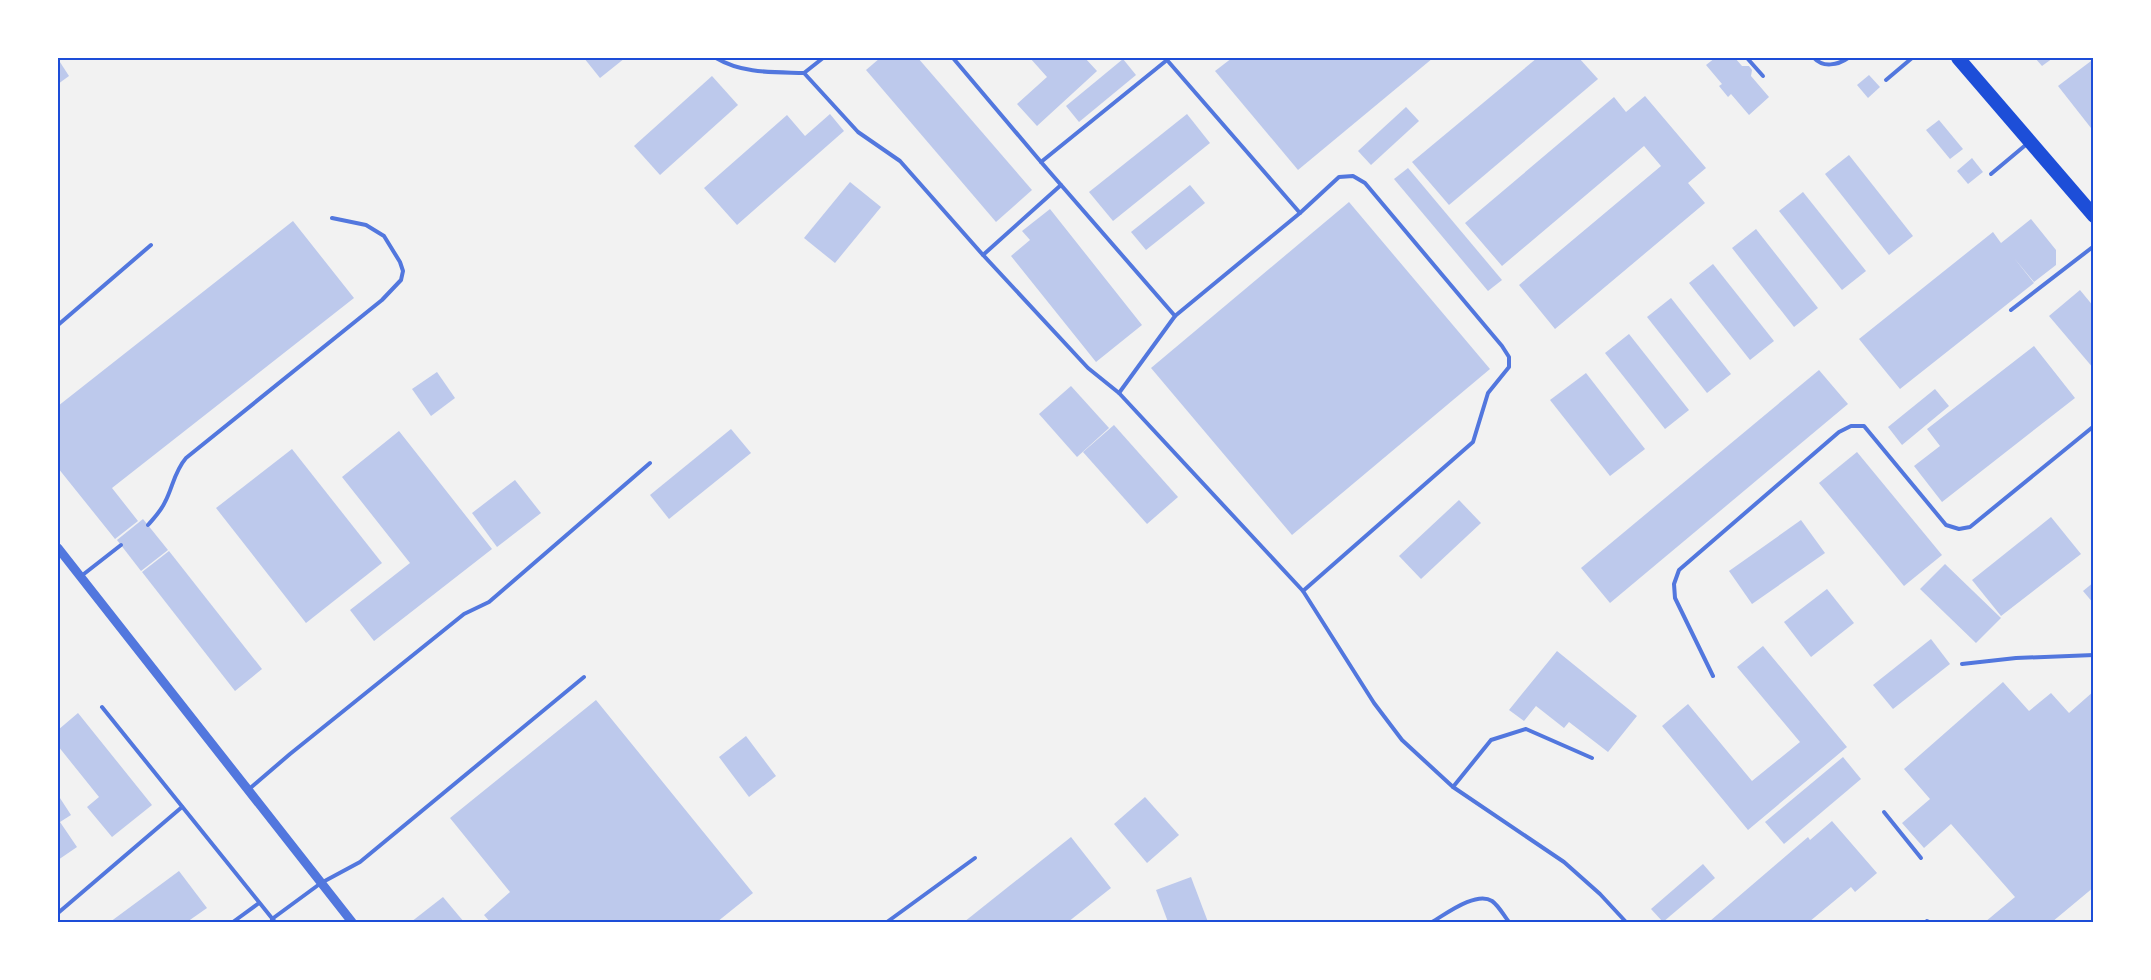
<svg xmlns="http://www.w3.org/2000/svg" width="2151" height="980" font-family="Rubik,sans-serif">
<rect width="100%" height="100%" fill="#f2f2f2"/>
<g fill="#bdc9ec">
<polygon points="584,58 625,58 600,78"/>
<polygon points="880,58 918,58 1032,190 996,222 866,70"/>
<polygon points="1030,58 1085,58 1097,71 1037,126 1017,104 1047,77"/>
<polygon points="1232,58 1433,58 1298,170 1215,71"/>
<polygon points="1537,58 1579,58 1598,79 1449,205 1412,162"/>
<polygon points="1715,58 1735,58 1742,66 1749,66 1752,70 1751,76 1769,97 1749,115 1731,94 1728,97 1719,86 1722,84 1706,65"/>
<polygon points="2035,58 2053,58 2042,66"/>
<polygon points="58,59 69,76 58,84"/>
<polygon points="1123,59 1136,75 1079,122 1066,106"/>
<polygon points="2091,61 2094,64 2094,126 2091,128 2058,86"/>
<polygon points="1869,75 1880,87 1868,98 1857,85"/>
<polygon points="712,76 738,105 660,175 634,146"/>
<polygon points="1645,96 1706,168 1688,183 1705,203 1555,329 1519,285 1661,166 1644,146 1502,266 1465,223 1614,97 1626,112"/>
<polygon points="1406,107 1419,121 1371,165 1358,151"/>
<polygon points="830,114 844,131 737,225 704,188 787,115 805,136"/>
<polygon points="1187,114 1210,143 1113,221 1089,192"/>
<polygon points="1939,120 1963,149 1950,159 1926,130"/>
<polygon points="1849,155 1913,236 1889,255 1825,174"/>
<polygon points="1972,158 1983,172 1968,184 1957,171"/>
<polygon points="1408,168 1502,280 1488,291 1394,179"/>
<polygon points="850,182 881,207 835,263 804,238"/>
<polygon points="1190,185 1205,203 1146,250 1131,232"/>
<polygon points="1803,192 1866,271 1842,290 1779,211"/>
<polygon points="1349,202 1490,369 1292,535 1151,368"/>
<polygon points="1050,209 1142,325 1096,362 1011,256 1030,240 1022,231"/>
<polygon points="2031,219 2056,250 2056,265 2034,282 2014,258 2034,283 1900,389 1859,339 1993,232 2001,243"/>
<polygon points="293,221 354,298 112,488 138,521 115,539 58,468 58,406"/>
<polygon points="1756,229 1818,308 1794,327 1732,248"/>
<polygon points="1713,264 1774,341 1750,360 1689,283"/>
<polygon points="2080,290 2094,307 2094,369 2049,316"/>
<polygon points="1671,298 1731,374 1707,393 1647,317"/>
<polygon points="1629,334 1689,410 1665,429 1605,353"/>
<polygon points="2034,346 2075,398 1942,502 1914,466 1940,446 1927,429"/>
<polygon points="1819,370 1848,404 1610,603 1581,568"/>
<polygon points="437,372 455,398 431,416 412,389"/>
<polygon points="1586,373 1645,449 1610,476 1550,400"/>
<polygon points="1071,386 1109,428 1077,457 1039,414"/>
<polygon points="1935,389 1949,406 1902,445 1888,427"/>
<polygon points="1114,425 1178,497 1147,524 1083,452"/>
<polygon points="731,429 751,453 669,519 650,495"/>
<polygon points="399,431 492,549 374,641 350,610 410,563 342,477"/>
<polygon points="292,449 382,563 306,623 216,508"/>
<polygon points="1857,452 1942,555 1904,586 1819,483"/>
<polygon points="515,480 541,513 497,547 472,513"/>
<polygon points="1459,500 1481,523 1421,579 1399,556"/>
<polygon points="2051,517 2081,554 2001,616 1972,580"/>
<polygon points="143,519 168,550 141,571 117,540"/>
<polygon points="1801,520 1825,553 1752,604 1729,571"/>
<polygon points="169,551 262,669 235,691 142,572"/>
<polygon points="1945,564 2001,618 1976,643 1920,589"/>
<polygon points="2094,582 2094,604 2083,591"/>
<polygon points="1827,589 1854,623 1811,657 1784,622"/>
<polygon points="1931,639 1950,664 1893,709 1873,685"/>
<polygon points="1763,646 1847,747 1748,830 1662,726 1688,704 1752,781 1800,742 1737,667"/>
<polygon points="1557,651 1637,716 1608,752 1569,722 1564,728 1536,706 1524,721 1509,710"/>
<polygon points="2003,682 2029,711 2051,693 2069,713 2094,691 2094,887 2052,922 1985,922 2015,897 1951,824 1924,848 1902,823 1930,799 1904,769"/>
<polygon points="596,700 753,893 717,922 490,922 484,915 510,892 450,818"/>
<polygon points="78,713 152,805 112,837 87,807 99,797 58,746 58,730"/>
<polygon points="746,736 776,776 749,797 719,757"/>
<polygon points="1843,757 1861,779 1784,844 1765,822"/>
<polygon points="58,795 71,815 60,822 77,847 58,860"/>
<polygon points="1145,797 1179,835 1147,863 1114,824"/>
<polygon points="1832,821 1877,873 1855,892 1851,887 1809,922 1712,922 1710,921 1808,837 1810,840"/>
<polygon points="1071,837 1111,888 1068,922 964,922"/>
<polygon points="1703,864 1715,878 1663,922 1651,909"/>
<polygon points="179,871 207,908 187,922 110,922"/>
<polygon points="1191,877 1208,922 1168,922 1156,890"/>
<polygon points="443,897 464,922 411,922"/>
</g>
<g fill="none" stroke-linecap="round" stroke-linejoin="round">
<g stroke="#5277de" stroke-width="4">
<path d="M716 58C743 74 774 72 804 73L858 132 900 161 983 255 1088 368 1119 393 1303 591 1374 703 1402 740 1453 787 1564 862 1600 894 1626 922"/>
<polyline points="953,58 1041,162 1175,316 1119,393"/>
<polyline points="1167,58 1167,60 1300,213 1339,177 1353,176 1365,183 1502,346 1509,357 1509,367 1488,393 1473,442 1303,591"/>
<polyline points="1747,58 1763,76"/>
<path d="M1814 58C1823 68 1838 65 1848 58"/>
<polyline points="804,73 823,58"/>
<polyline points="1886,80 1912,58"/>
<polyline points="1041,162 1167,60"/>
<polyline points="1991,174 2028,143"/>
<polyline points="983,255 1061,185"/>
<polyline points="2011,310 2094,246"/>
<polyline points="1175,316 1300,213"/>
<polyline points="58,325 151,245"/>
<path d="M148 525C154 518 161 511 165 502 173 487 174 472 186 458L382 300 401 280 403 271 400 262 384 236 366 225 332 218"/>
<polyline points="80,577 121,545"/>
<polyline points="1962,664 2016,658 2094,655"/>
<polyline points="1713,676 1675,598 1674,584 1679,570 1839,432 1851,426 1864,426 1946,525 1959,529 1970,527 2094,426"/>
<polyline points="102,707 275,922"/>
<polyline points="1453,787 1491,740 1526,729 1592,758"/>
<polyline points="248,790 290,754 464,614 489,602 650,463"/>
<polyline points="1884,812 1921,858"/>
<polyline points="58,913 182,807"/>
<polyline points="272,919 321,883 360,862 584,677"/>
<polyline points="1927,921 1929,922"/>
<polyline points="233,922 259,903"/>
<polyline points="887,922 975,858"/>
<path d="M1432 922C1446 914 1476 891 1492 901 1499 906 1504 916 1509 922"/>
</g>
<polyline stroke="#5277de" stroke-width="9" points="58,548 352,922"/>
<polyline stroke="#1d4ed8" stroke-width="14" points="1958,58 2094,216"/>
</g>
<rect width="2151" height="980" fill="none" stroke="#ffffff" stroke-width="118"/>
<rect x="59" y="59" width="2033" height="862" fill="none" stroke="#1d4ed8" stroke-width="2"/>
</svg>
